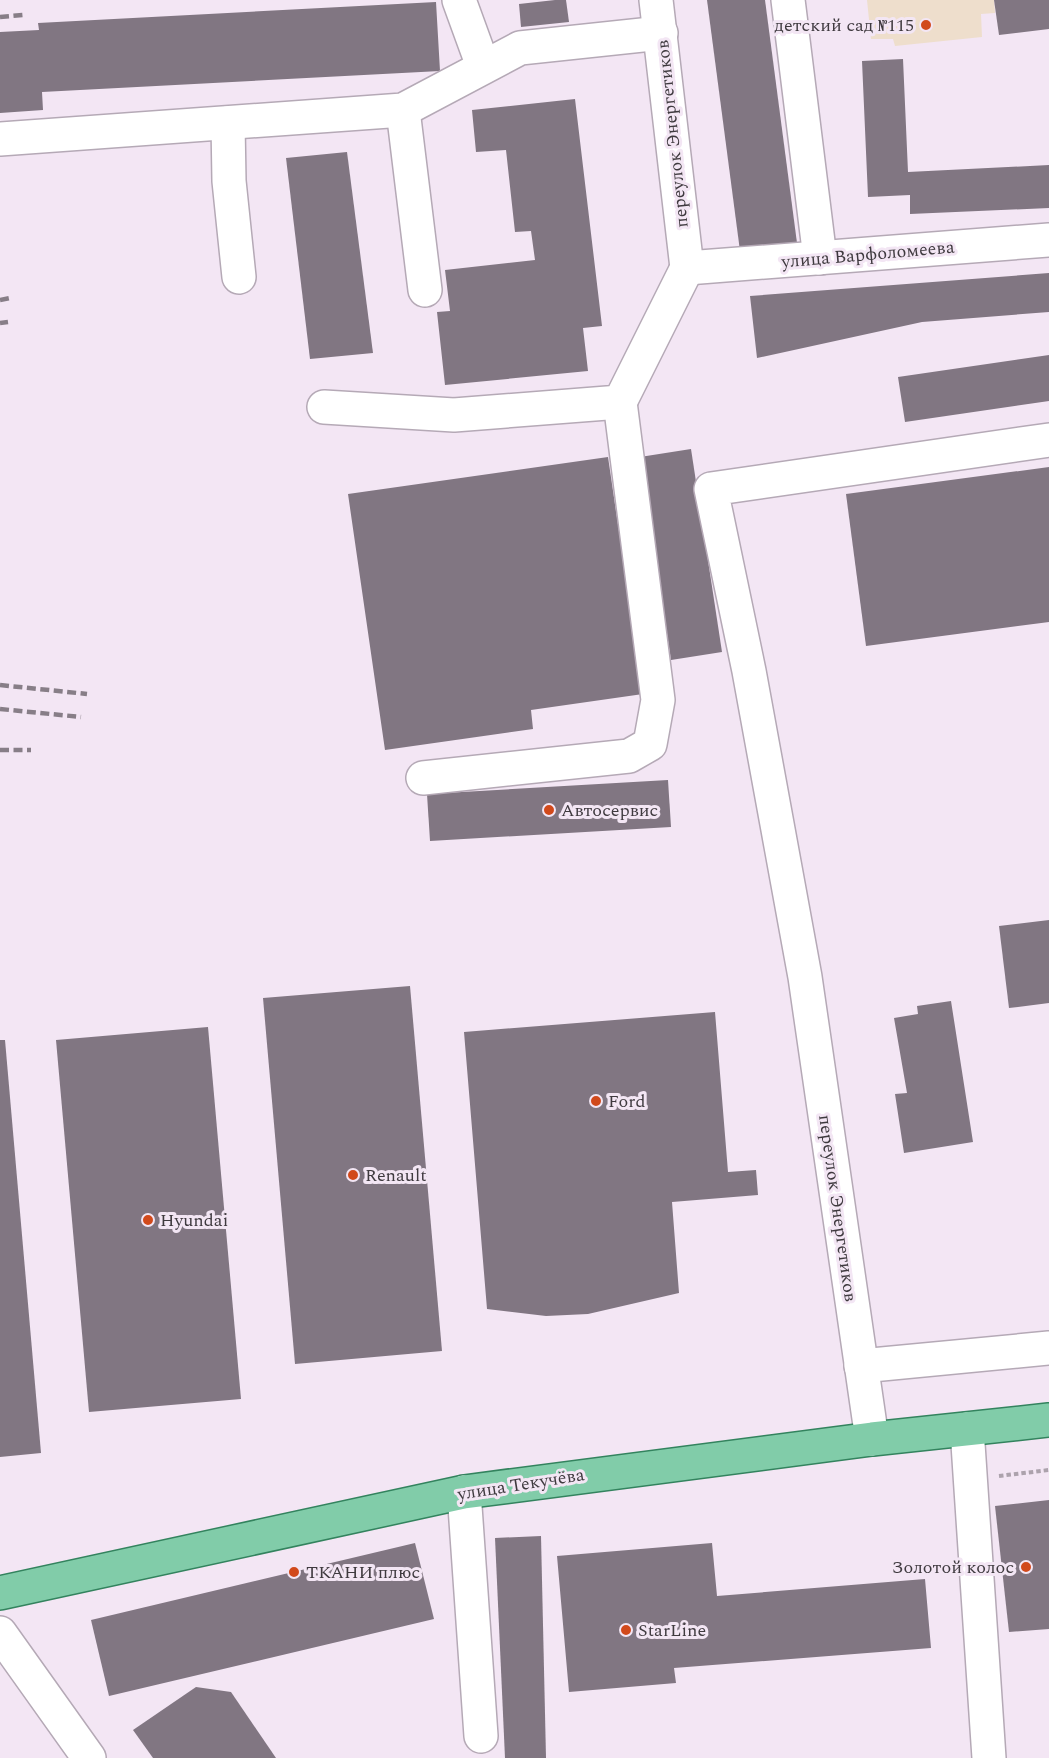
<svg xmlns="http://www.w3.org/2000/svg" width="1049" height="1758" font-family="Spectral,serif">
<rect width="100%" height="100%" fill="#f3e6f4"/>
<polygon fill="#eedecc" points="867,0 994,0 995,13 981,14 982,37 895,46 893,39 871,39"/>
<g fill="#817682">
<polygon points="555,0 566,0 569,22 521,27 519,4"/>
<polygon points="707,0 765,0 797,243 740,251"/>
<polygon points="994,0 1049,0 1049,29 999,35"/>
<polygon points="436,2 440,71 42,92 43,110 0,113 0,32 39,30 38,23"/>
<polygon points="903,59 908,172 1049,165 1049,208 910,214 910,195 868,197 862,61"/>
<polygon points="575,99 602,326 583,328 588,371 445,385 437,312 450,311 445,270 535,260 531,231 515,232 506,150 476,152 472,110"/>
<polygon points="347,152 373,353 310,359 286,158"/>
<polygon points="1049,273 1049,312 922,322 757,358 750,296"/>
<polygon points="1049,355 1049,401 905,422 898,377"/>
<polygon points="691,449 722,652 671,660 640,457"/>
<polygon points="608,457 643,694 531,710 533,729 385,750 348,494"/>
<polygon points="1049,467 1049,622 866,646 846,494"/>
<polygon points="668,780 671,827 430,841 427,794"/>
<polygon points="1049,920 1049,1003 1009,1008 999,926"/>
<polygon points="410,986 442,1351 295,1364 263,998"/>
<polygon points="951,1001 973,1142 904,1153 895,1094 907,1093 894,1018 918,1014 917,1006"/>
<polygon points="715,1012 728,1172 756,1170 758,1195 672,1202 679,1293 588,1314 546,1316 487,1309 464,1032"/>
<polygon points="208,1027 241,1399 89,1412 56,1040"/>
<polygon points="0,1040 5,1040 41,1453 0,1457"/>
<polygon points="1049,1500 1049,1629 1009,1632 995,1506"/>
<polygon points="541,1536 546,1758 505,1758 495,1538"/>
<polygon points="415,1543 434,1619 109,1696 91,1620"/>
<polygon points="712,1543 717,1596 925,1579 931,1648 674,1668 676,1683 569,1692 557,1556"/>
<polygon points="196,1687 231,1692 276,1758 153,1758 133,1730"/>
</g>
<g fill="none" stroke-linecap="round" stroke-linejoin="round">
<defs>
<g id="minor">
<polyline points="459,0 483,66"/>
<polyline points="656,0 687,268"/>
<polyline points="788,0 820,258"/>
<polyline points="403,110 425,290"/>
<polyline points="228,123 229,181 239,277"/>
<polyline points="0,139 403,110 520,48 661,33"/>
<polyline points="687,268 1049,240"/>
<polyline points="324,407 454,415 620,402 687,268"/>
<polyline points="423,778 629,756 650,744 658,700 620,402"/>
<polyline points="861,1366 1049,1348"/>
<polyline points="967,1429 989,1758"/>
<polyline points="872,1439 805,977 749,671 711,489 1049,440"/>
<polyline points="464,1492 481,1736"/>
<polyline points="0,1633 89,1758"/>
</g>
<polyline id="major" points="0,1593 464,1492 872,1439 1049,1420"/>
</defs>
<use href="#minor" stroke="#b5a9b6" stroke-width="36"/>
<use href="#major" stroke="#33835e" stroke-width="36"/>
<polyline stroke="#aca2ac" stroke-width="4" stroke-dasharray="4.5 3" stroke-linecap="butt" points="999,1476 1049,1470"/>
<use href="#minor" stroke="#fff" stroke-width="33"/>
<use href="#major" stroke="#81cca9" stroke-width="33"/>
<g stroke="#877e87" stroke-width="4.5" stroke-dasharray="9 4.5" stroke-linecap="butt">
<polyline points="0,17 23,15"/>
<polyline points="0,300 10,298"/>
<polyline points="0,323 8,322"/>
<polyline points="0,685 87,694"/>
<polyline points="0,709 81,717"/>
<polyline points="0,750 31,750"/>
</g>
</g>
<g fill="#d1491b" stroke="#f3e6f4" stroke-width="2">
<circle cx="926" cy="25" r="6"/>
<circle cx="549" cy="810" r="6"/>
<circle cx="596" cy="1101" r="6"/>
<circle cx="353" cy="1175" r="6"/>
<circle cx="148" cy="1220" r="6"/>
<circle cx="1026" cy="1567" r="6"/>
<circle cx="294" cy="1572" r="6"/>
<circle cx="626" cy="1630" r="6"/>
</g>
<g text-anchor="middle" stroke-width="6" stroke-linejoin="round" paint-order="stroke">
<g font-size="18" fill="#3f3a3f" stroke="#f3e6f4" text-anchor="start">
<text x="914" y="31" text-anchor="end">детский сад №115</text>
<text x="561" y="816">Автосервис</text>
<text x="608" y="1107">Ford</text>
<text x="365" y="1181">Renault</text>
<text x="160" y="1226">Hyundai</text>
<text x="1014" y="1573" text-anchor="end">Золотой колос</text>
<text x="306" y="1578">ТКАНИ плюс</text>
<text x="638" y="1636">StarLine</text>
</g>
<g font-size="18" fill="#3f3a3f" stroke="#f3e6f4">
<text transform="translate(672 134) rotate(-96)" y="6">переулок Энергетиков</text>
<text transform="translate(868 254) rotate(-5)" y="6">улица Варфоломеева</text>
<text transform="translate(838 1208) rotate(82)" y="6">переулок Энергетиков</text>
<text transform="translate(521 1484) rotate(-9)" y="6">улица Текучёва</text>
</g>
</g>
</svg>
